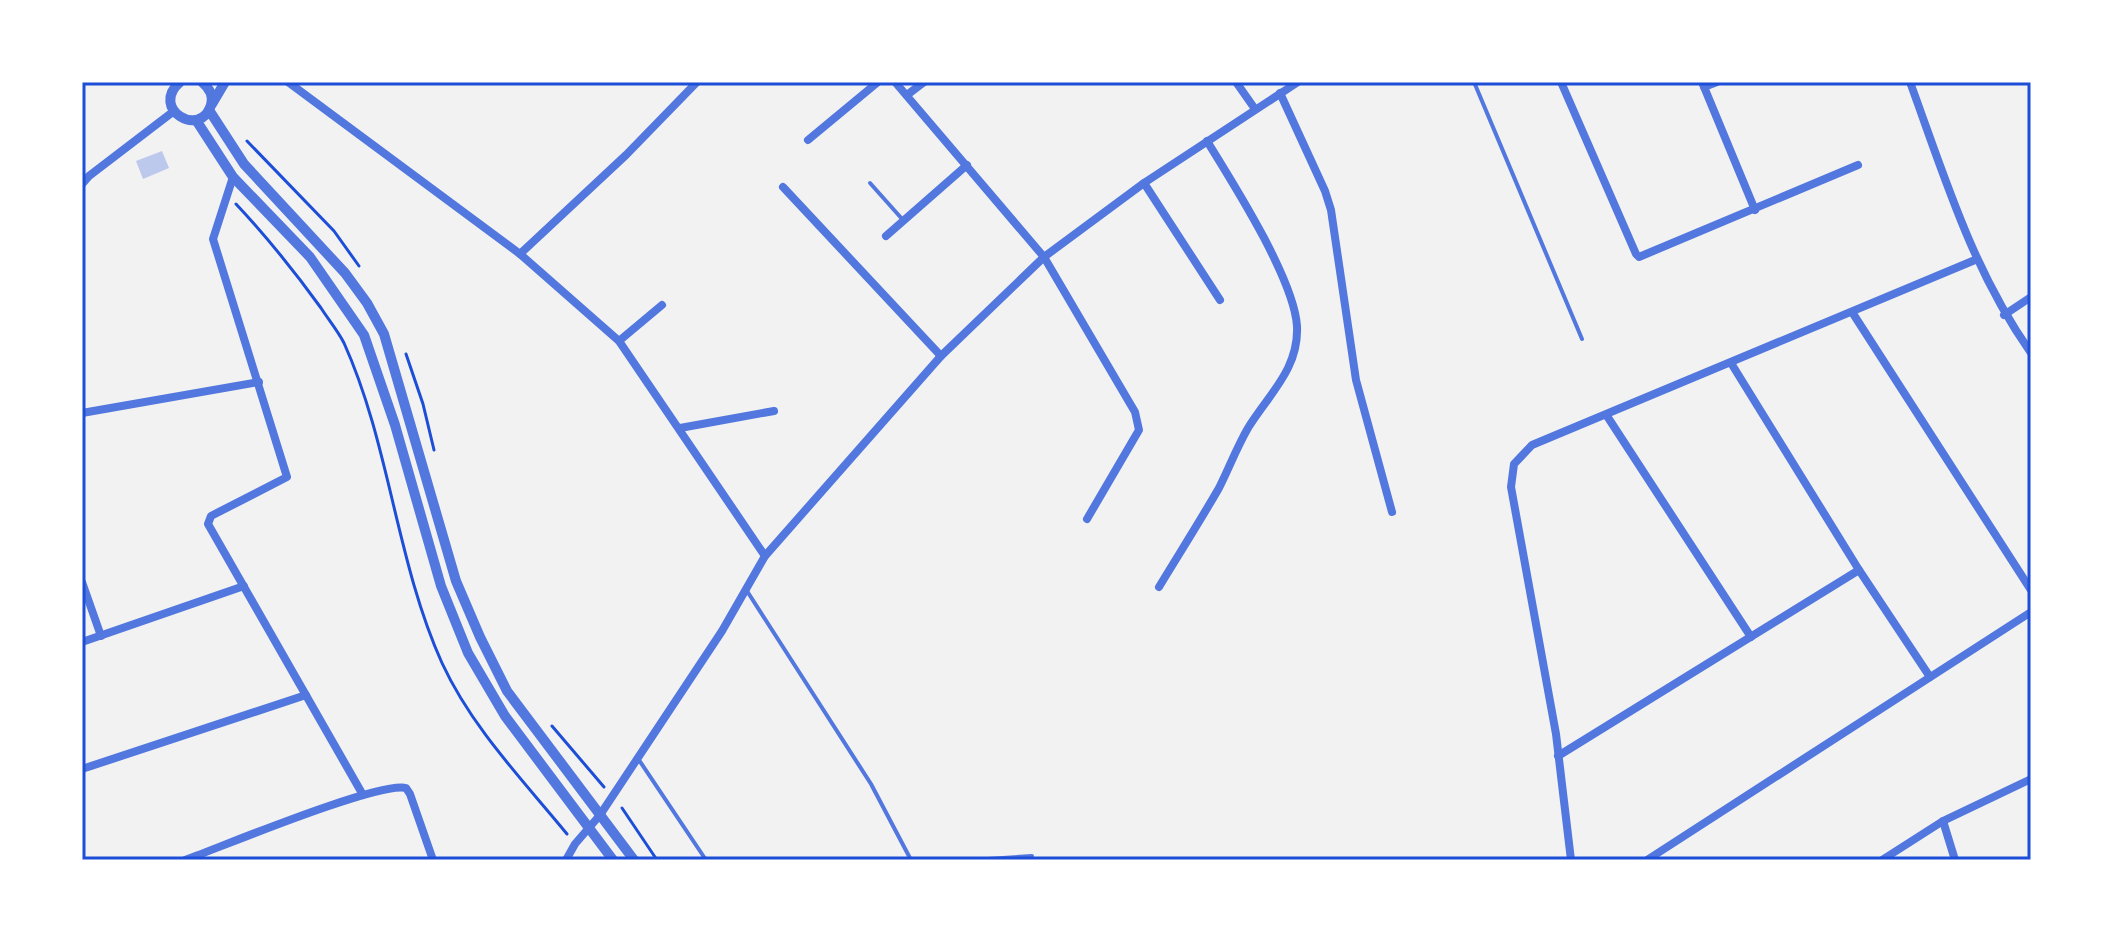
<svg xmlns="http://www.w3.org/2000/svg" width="2113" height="942" font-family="'PT Serif',serif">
<rect width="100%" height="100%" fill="#f2f2f2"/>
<polygon fill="#bdc9ec" points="162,151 169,168 143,179 136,161"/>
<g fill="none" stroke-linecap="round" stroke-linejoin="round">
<g stroke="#1d4ed8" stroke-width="3">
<polyline points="247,141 334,231 359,266"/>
<path d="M236 204C266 236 295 272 321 308 328 319 338 331 344 343 390 445 396 561 442 663 472 728 522 779 567 834"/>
<polyline points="406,354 423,404 434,450"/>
<polyline points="552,726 604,787"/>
<polyline points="622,808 657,860"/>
</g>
<g stroke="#5277de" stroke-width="4">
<polyline points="1474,82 1582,339"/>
<polyline points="870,183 903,220"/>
<polyline points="747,591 871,784 911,860"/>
<polyline points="639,760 706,860"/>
<polyline points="972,860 1032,856"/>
</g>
<g stroke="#5277de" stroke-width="8">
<polyline points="288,82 520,254 619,341 765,556"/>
<polyline points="895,82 1044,257 1135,412 1139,430 1087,519"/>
<polyline points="1236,82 1255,109"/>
<polyline points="1561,82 1636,254 1639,257 1858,165"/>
<polyline points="1702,82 1755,210"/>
<path d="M1910 82C1945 178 1972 269 2031 353"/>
<polyline points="1704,87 1717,82"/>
<polyline points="1280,93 1325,191 1331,210 1356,380 1392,512"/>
<polyline points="907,95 924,82"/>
<polyline points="808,140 878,82"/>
<polyline points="233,177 213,239 287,477 211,516 208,524 363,795"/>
<polyline points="1144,183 1220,300"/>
<polyline points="82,184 89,176 174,111"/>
<polyline points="783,187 941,356"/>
<polyline points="886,236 967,165"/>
<polyline points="520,254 626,155 697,82"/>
<polyline points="1852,312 2031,590"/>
<polyline points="2004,315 2031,297"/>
<polyline points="619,341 662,305"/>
<polyline points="1731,363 1859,570 1930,677"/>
<polyline points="82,413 259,382"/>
<polyline points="1607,416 1751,637"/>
<polyline points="680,428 774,411"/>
<polyline points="82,582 101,636"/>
<path d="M1159 587C1179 554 1200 521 1219 488 1229 468 1237 447 1248 428 1269 394 1299 369 1297 326 1294 279 1233 183 1207 141"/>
<polyline points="82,642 244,586"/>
<polyline points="1558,756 1859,570"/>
<polyline points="82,769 306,695"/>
<polyline points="1943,821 1955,860"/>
<path d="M185 860C221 847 379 781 406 788L410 794 433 860"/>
<polyline points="566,860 575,844 600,815 722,631 765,556 941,356 1044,257 1144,183 1298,82"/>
<polyline points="1571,860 1556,734 1511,487 1514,464 1532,445 1975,260"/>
<polyline points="1647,860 2031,612"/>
<polyline points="1882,860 1943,821 2031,779"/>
</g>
<g stroke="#5277de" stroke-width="10">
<path d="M180 82C149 109 201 139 211 105 214 96 209 88 202 82"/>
<polyline points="212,104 225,82"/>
<polyline points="209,110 244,164 345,273 367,303 384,334 456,581 480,637 507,691 634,860"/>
<polyline points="196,120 233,177 310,257 364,335 395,425 441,586 468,653 505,716 613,860"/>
</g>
</g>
<rect width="2113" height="942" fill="none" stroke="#ffffff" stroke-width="168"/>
<rect x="84" y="84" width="1945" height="774" fill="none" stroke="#1d4ed8" stroke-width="3"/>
</svg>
